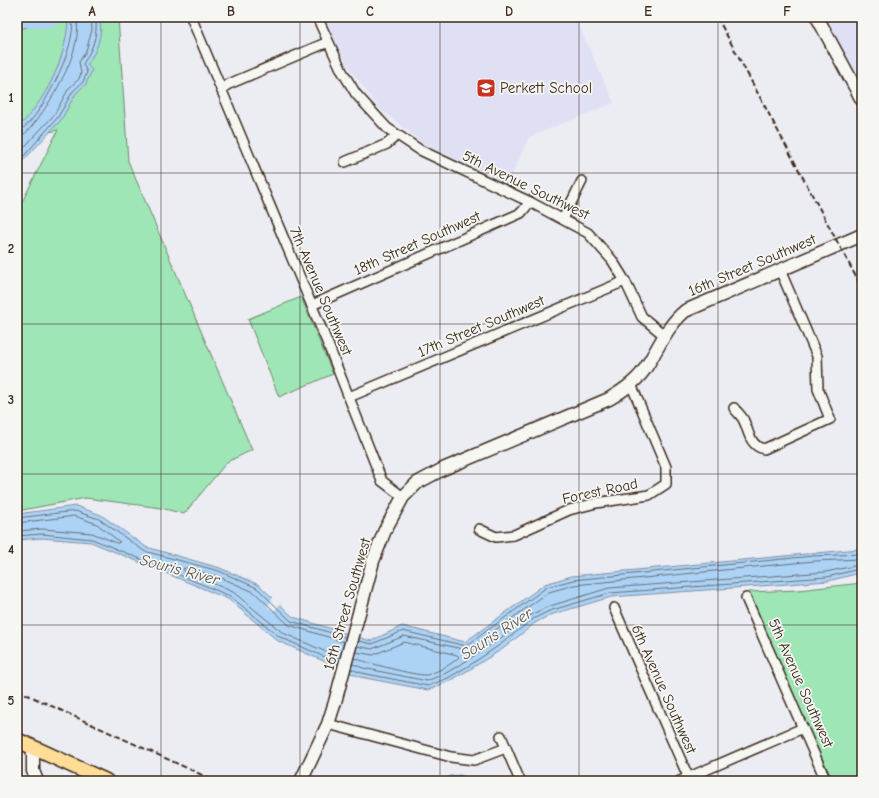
<svg xmlns="http://www.w3.org/2000/svg" width="879" height="798" font-family="'Comic Neue',sans-serif">
<rect width="100%" height="100%" fill="#ececf3"/>
<filter id="ink" filterUnits="userSpaceOnUse"><feTurbulence type="fractalNoise" baseFrequency=".025" numOctaves="2"/><feDisplacementMap in="SourceGraphic" scale="8" xChannelSelector="R" yChannelSelector="G"/><feConvolveMatrix kernelMatrix="1 2 1 2 8 2 1 2 1" color-interpolation-filters="sRGB"/></filter>
<g filter="url(#ink)">
<g fill="#e0e0f4">
<polygon points="324,17 575,17 614,103 529,137 508,184 427,146 380,109 352,72 338,48"/>
<polygon points="825,17 862,17 862,85"/>
</g>
<g fill="#9ee6b5" stroke="#6c886a">
<polygon points="17,17 118,17 128,161 252,450 227,462 184,514 161,508 86,498 17,511 17,212 58,130 17,139"/>
<polygon points="301,297 333,374 279,397 248,319"/>
<polygon points="862,583 862,781 833,781 802,715 749,592 798,590"/>
</g>
<g fill="#acd3f6" stroke="#7f8fa0">
<path d="M17 17H100C103 35 97 51 87 65L92 70 86 84 76 93 61 120 22 162 17 178V129C46 99 65 62 68 21L52 20 17 30Z"/>
<polygon points="76,506 101,515 146,547 220,568 259,585 293,617 371,641 402,626 465,642 545,584 572,576 859,549 862,550 862,576 856,574 828,581 611,597 550,615 535,623 504,648 472,668 450,681 428,690 360,677 278,641 228,599 91,542 42,538 17,540 17,514"/>
<polygon points="460,775 476,781 443,781 450,776"/>
</g>
<polygon fill="#ececf3" points="274,596 281,603 274,611 267,607"/>
<g fill="none" stroke-linecap="round" stroke-linejoin="round">
<g stroke="#686e74" stroke-width="1">
<path d="M17 131C37 129 84 34 70 17"/>
<path d="M17 136C26 136 30 128 36 121 53 99 85 46 76 17"/>
<polyline points="17,155 54,115 69,88 79,79 81,73 79,62 86,51 92,30 91,17"/>
<path d="M17 164 58 117 73 91 83 82 87 72 83 64C94 46 97 38 96 17"/>
<polyline points="17,518 75,511 99,519 144,551 219,571 257,588 291,621 345,637"/>
<polyline points="17,523 75,516 97,524 120,542 117,543 92,533 43,529 17,531"/>
<polyline points="17,536 42,534 92,539 230,596 280,637 338,663"/>
<polyline points="359,641 372,644 403,631 466,646 547,587 573,580 813,556 862,554"/>
<polyline points="357,646 372,649 404,636 467,650 549,592 574,585 814,561 862,559"/>
<polyline points="340,658 283,633 233,592 184,571 183,569 185,568 217,576 254,592 289,625 344,642"/>
<path d="M354 658C365 662 416 676 426 675 434 674 454 663 459 657L457 655 404 642 373 655 356 652"/>
<polyline points="353,664 363,668 427,681 446,673 468,660 498,640 531,615 547,607 609,588 826,572 854,566 862,567"/>
<polyline points="351,669 362,673 428,686 448,678 470,665 501,644 533,619 549,611 610,593 827,577 855,570 862,572"/>
</g>
<path stroke="#acd3f6" stroke-width="13" d="M18 17C31 25 47 21 60 17"/>
<defs>
<g id="street">
<polyline points="191,17 327,342 382,481 403,497"/>
<polyline points="317,17 342,71 356,94 387,128 420,150 530,202 588,233 612,260 625,281 642,317 664,335"/>
<polyline points="221,89 229,84 328,42"/>
<polyline points="345,162 387,144 396,136"/>
<polyline points="563,219 582,181"/>
<polyline points="312,305 521,213 530,202"/>
<polyline points="349,397 625,281"/>
<path d="M734 408C737 412 742 416 744 421 749 432 750 446 764 449L830 419 818 389 817 356 780 270"/>
<polyline points="479,529 496,537 514,535 569,510 596,503 649,495 666,484 666,467 631,384"/>
<polyline points="746,598 826,781"/>
<polyline points="614,608 690,781"/>
<polyline points="328,724 451,757 474,760 506,748"/>
<polyline points="501,736 520,781"/>
<polyline points="680,781 803,728"/>
</g>
<g id="secondary">
<polyline points="817,17 862,100"/>
<polyline points="33,747 33,771 37,781"/>
<path d="M301 781 328 724 335 702 373 561 385 530 403 497 417 483 443 469 609 399C624 390 639 380 648 364 660 345 667 326 685 311L862 235"/>
</g>
<polyline id="primary" points="17,740 106,781"/>
</defs>
<use href="#street" stroke="#3b2a1e" stroke-width="12"/>
<use href="#secondary" stroke="#3b2a1e" stroke-width="15"/>
<use href="#primary" stroke="#3b2a1e" stroke-width="17"/>
<use href="#street" stroke="#f6f6f2" stroke-width="9"/>
<use href="#secondary" stroke="#f6f6f2" stroke-width="12"/>
<use href="#primary" stroke="#ffdd96" stroke-width="14"/>
<g stroke="#3b2a1e" stroke-width="2" stroke-dasharray="6 3" stroke-linecap="butt">
<polyline points="717,17 862,288"/>
<polyline points="17,690 215,781"/>
</g>
</g>
</g>
<path fill="none" stroke="#3b2a1e" stroke-width="1" stroke-opacity="0.55" d="M161 17V781M300 17V781M440 17V781M579 17V781M718 17V781M17 173H862M17 324H862M17 474H862M17 625H862"/>
<defs>
<symbol id="school-square" viewBox="-11 -11 22 22"><rect x="-9" y="-9" width="18" height="18" rx="4" fill="#c8321e" stroke="#f6f6f2"/><path d="M0-5L7-2L0 1L-7-2ZM-4 1L0 2.5L4 1V4Q0 6-4 4Z" fill="#fff"/></symbol>
</defs>
<g fill-rule="evenodd">
<use href="#school-square" x="475" y="77" width="22" height="22"/>
</g>
<g text-anchor="middle" stroke-width="3.5" stroke-linejoin="round" paint-order="stroke">
<g font-size="15" fill="#3b2a1e" stroke="#f6f6f2" text-anchor="start">
<text x="500" y="93">Perkett School</text>
</g>
<g font-size="15" fill="#3b2a1e" stroke="#f6f6f2">
<text transform="translate(526 185) rotate(26)" y="5">5th Avenue Southwest</text>
<text transform="translate(417 243) rotate(-24)" y="5">18th Street Southwest</text>
<text transform="translate(752 265) rotate(-23)" y="5">16th Street Southwest</text>
<text transform="translate(321 291) rotate(67)" y="5">7th Avenue Southwest</text>
<text transform="translate(481 326) rotate(-23)" y="5">17th Street Southwest</text>
<text transform="translate(600 491) rotate(-12)" y="5">Forest Road</text>
<text transform="translate(347 604) rotate(-74)" y="5">16th Street Southwest</text>
<text transform="translate(801 683) rotate(66)" y="5">5th Avenue Southwest</text>
<text transform="translate(664 689) rotate(66)" y="5">6th Avenue Southwest</text>
</g>
<g font-size="16" font-style="italic" fill="#575454" stroke="#f6f6f2">
<text transform="translate(180 569) rotate(15)" y="6">Souris River</text>
<text transform="translate(496 633) rotate(-33)" y="6">Souris River</text>
</g>
</g>
<rect width="879" height="798" fill="none" stroke="#f6f6f2" stroke-width="44"/>
<rect x="22" y="22" width="835" height="754" fill="none" stroke="#3b2a1e" stroke-width="1.5"/>
<g font-size="13" text-anchor="middle" font-weight="bold" fill="#3b2a1e">
<text x="92" y="16">A</text>
<text x="231" y="16">B</text>
<text x="370" y="16">C</text>
<text x="509" y="16">D</text>
<text x="648" y="16">E</text>
<text x="787" y="16">F</text>
<text x="11" y="102">1</text>
<text x="11" y="253">2</text>
<text x="11" y="404">3</text>
<text x="11" y="554">4</text>
<text x="11" y="705">5</text>
</g>
</svg>
